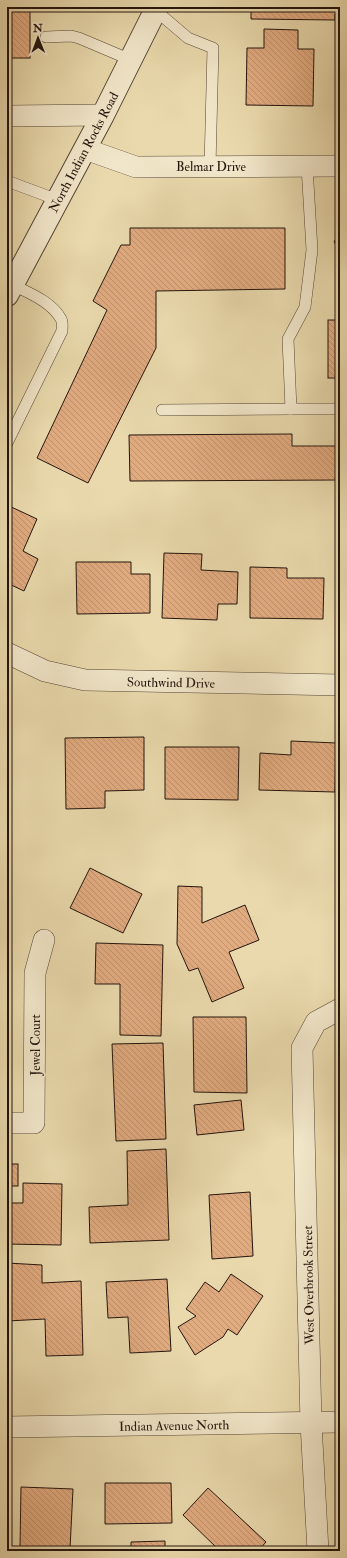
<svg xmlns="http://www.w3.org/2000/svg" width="347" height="1558" font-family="'IM FELL Double Pica',serif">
<defs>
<pattern id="building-back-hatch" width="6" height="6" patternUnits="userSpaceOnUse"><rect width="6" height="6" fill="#e1ab80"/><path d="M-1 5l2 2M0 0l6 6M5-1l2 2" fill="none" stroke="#c1926d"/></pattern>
</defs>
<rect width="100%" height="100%" fill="#e9d9ac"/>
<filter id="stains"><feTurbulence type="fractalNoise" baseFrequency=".005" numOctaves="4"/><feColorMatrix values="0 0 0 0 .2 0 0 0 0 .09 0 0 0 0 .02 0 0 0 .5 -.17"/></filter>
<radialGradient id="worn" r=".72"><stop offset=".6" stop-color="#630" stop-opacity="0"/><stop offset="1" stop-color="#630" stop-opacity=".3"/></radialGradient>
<g fill="url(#building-back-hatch)" stroke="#23140d">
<rect x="7" y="7" width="23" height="51"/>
<polygon points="251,7 340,7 340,14 335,14 335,20 251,19"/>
<polygon points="264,29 298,30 298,49 314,49 313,106 246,105 247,48 264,48"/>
<polygon points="130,228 285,228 285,289 156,291 156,348 88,483 37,458 107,310 93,301 121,245 130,245"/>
<polygon points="340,239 340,255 334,241"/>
<rect x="328" y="320" width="12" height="58"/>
<polygon points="292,434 292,446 340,446 340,480 130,481 129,435"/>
<polygon points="7,505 37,519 23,551 38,559 24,591 7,583"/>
<polygon points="164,553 202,554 201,570 238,572 237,604 218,604 217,620 162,618"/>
<polygon points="76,562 131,562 131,574 150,574 150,613 77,614"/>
<polygon points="250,567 287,568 287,578 324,578 323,619 250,618"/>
<rect x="339" y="575" width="1" height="46"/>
<polygon points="144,737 144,790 105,791 105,808 66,809 65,738"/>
<polygon points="291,741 336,743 335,792 259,790 260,753 291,755"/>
<polygon points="165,747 239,747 238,800 165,799"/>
<polygon points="90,868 142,894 123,933 70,908"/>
<polygon points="178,886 202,887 202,923 245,905 259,940 229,952 244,988 212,1002 198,968 189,971 177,944"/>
<polygon points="96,943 163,945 161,1036 120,1035 120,984 95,984"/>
<polygon points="193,1017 246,1017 247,1093 194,1092"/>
<polygon points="163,1043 166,1139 116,1141 112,1044"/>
<polygon points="241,1100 244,1130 197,1135 194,1105"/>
<polygon points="166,1149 169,1240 90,1243 89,1207 128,1205 127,1151"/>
<rect x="7" y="1164" width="11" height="22"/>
<polygon points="23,1183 62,1184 61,1245 7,1244 7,1203 23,1203"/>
<polygon points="250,1192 253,1256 212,1259 209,1195"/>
<polygon points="7,1263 42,1265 42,1283 81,1281 83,1355 46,1356 45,1319 7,1321"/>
<polygon points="231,1274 263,1296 237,1335 228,1329 223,1337 195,1355 178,1327 196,1316 186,1309 205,1282 219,1292"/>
<polygon points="167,1279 171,1351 130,1353 128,1317 108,1318 106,1282"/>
<polygon points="105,1483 171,1483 172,1523 105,1524"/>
<polygon points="21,1487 73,1489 70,1549 20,1547"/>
<polygon points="208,1488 266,1542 258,1551 220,1551 183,1515"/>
<polygon points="165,1541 165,1551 131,1551 131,1542"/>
</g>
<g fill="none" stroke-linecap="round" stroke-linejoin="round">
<defs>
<g id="service">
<polyline points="155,10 188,38 213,48 210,166"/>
<polyline points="46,37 71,36 79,38 131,60"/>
<polyline points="7,181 58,200"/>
<polyline points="291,409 340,409"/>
<polyline points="162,410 291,409 288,339 305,307 312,250 307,166"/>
<path d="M7 443 62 331C62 328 63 322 61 319 52 302 29 293 13 285"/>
</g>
<g id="minor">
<polyline points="7,116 103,115"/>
<polyline points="85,149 136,167 340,166"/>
<polyline points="7,653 45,671 85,680 340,685"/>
<polyline points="7,1123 34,1123 35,973 44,940"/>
<polyline points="7,1427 340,1422"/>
<polyline points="318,1551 311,1423 302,1048 316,1022 340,1009"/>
</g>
<polyline id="tertiary" points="7,295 103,115 157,7"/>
</defs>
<use href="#service" stroke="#544535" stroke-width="12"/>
<use href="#minor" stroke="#544535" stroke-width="22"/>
<use href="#tertiary" stroke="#544535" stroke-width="24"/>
<use href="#service" stroke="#f1e6c9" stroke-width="11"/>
<use href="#minor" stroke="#f1e6c9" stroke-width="21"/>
<use href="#tertiary" stroke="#f1e6c9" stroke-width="22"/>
</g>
<g text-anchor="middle" stroke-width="3.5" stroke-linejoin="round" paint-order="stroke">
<g font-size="13" fill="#23140d" stroke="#f1e6c9">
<text transform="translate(83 152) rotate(-62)" y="5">North Indian Rocks Road</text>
<text x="211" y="171">Belmar Drive</text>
<text transform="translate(171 682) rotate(1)" y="5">Southwind Drive</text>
<text transform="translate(35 1045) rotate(-90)" y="5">Jewel Court</text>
<text transform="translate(308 1285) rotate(-91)" y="5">West Overbrook Street</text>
<text transform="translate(174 1425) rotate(-1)" y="5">Indian Avenue North</text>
</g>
</g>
<rect width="347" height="1558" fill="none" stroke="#e9d9ac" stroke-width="24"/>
<rect x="8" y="8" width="331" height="1542" fill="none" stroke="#23140d" stroke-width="2"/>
<rect x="12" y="12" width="323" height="1534" fill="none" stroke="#23140d"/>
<g transform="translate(38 38) rotate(359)" stroke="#f1e6c9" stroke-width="3" paint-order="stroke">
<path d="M0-3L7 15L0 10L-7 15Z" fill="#23140d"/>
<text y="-6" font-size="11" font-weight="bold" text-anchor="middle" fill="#23140d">N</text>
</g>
<rect width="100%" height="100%" filter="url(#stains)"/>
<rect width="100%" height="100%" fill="url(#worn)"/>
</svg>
